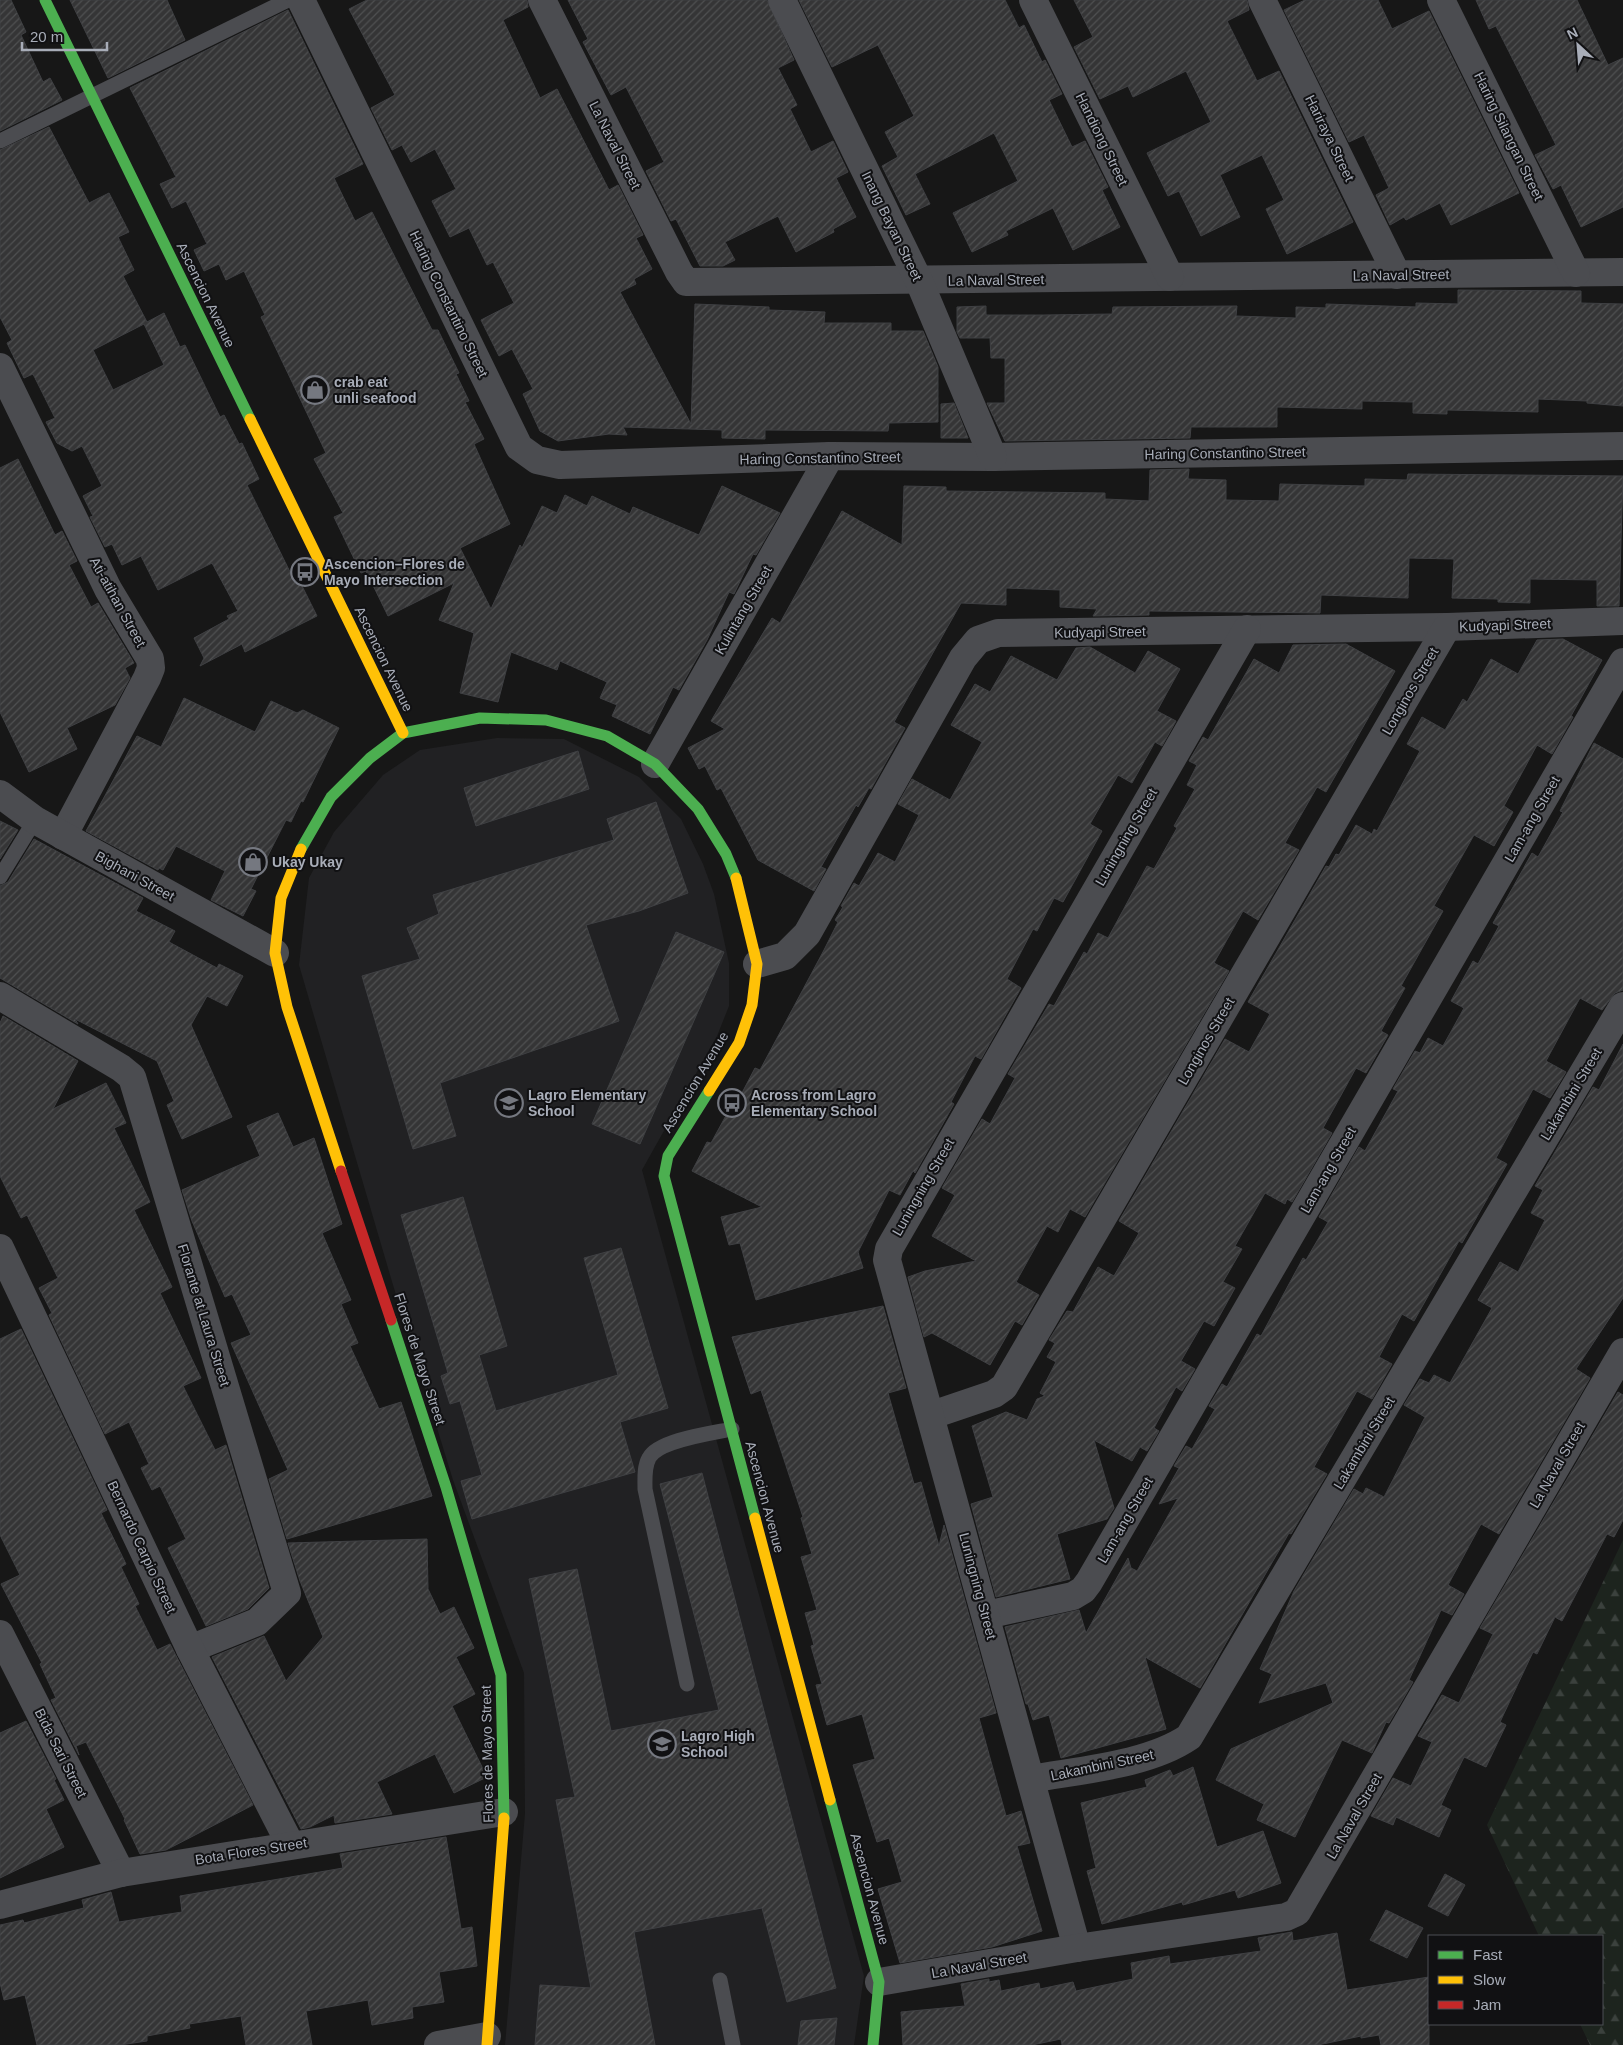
<svg xmlns="http://www.w3.org/2000/svg" width="1623" height="2045" font-family="Helvetica,sans-serif">
<defs>
<pattern id="forest-firs" width="22" height="20" patternUnits="userSpaceOnUse" patternTransform="scale(1.25)"><rect width="22" height="20" fill="#1d241e"/><path d="M5 1l3.5 6h-7zM16 11l3.5 6h-7z" fill="#3b413d"/></pattern>
<pattern id="building-hatch" width="6" height="6" patternUnits="userSpaceOnUse" patternTransform="scale(1.25)"><rect width="6" height="6" fill="#353536"/><path d="M-1 1l2-2M0 6l6-6M5 7l2-2" fill="none" stroke="#4f5051"/></pattern>
</defs>
<rect width="100%" height="100%" fill="#171717"/>
<polygon fill="#212123" points="497,738 564,739 639,777 681,819 703,864 714,894 729,963 729,1006 717,1036 642,1170 864,1976 854,2045 505,2045 525,1814 524,1673 453,1480 393,1285 299,965 309,878 334,832 383,775 420,750"/>
<polygon fill="url(#forest-firs)" points="1623,1540 1623,2045 1590,2045 1580,2024 1602,2024 1602,1936 1539,1936 1487,1825"/>
<g fill="url(#building-hatch)" stroke="#3f4043" fill-rule="evenodd">
<polygon points="0,0 11,0 26,32 21,35 43,82 50,78 62,100 0,131"/>
<polygon points="70,0 167,0 185,40 108,78"/>
<polygon points="367,0 527,0 528,7 503,20 540,98 557,89 609,190 618,185 643,235 636,238 652,269 634,279 636,284 620,292 691,424 695,304 769,307 769,310 825,312 824,323 891,323 891,331 923,331 938,367 938,422 889,423 888,431 765,430 765,439 722,438 722,430 623,427 627,435 609,434 558,441 540,431 523,394 533,389 512,349 499,356 481,320 514,303 493,262 487,265 469,228 450,237 432,201 456,189 435,149 411,162 402,145 392,150 371,108 395,95 349,9"/>
<polygon points="568,0 767,0 794,60 778,68 797,105 790,109 811,152 833,141 848,172 836,178 856,217 833,229 834,232 796,252 778,216 725,242 735,260 723,266 700,266 676,219 671,221 646,171 664,162 626,87 611,95 583,42 588,39"/>
<polygon points="799,0 1005,0 1019,28 1024,25 1042,62 1045,60 1062,94 1049,100 1072,147 1085,141 1108,187 1102,190 1120,227 1073,250 1053,208 1006,231 1008,235 972,252 953,213 1018,181 994,133 915,174 930,204 906,215 882,166 898,157 885,132 914,116 878,45 832,67"/>
<polygon points="1074,0 1247,0 1249,10 1227,21 1257,81 1279,71 1353,222 1287,254 1266,209 1284,200 1262,155 1220,175 1240,217 1201,236 1179,191 1168,196 1147,153 1211,122 1186,71 1133,97 1128,86 1100,99 1074,47 1093,37"/>
<polygon points="1305,0 1378,0 1392,29 1429,11 1519,193 1451,225 1440,203 1406,220 1404,217 1390,225 1376,195 1389,188 1364,135 1349,142 1284,10"/>
<polygon points="1476,0 1577,0 1608,65 1623,58 1623,207 1581,227 1561,185 1553,189 1535,155 1556,145 1496,26 1489,29"/>
<polygon points="288,10 363,164 334,178 355,221 372,212 432,330 438,330 459,373 456,374 469,401 465,402 484,439 474,444 510,524 460,548 491,609 520,545 522,548 542,506 557,513 565,495 587,506 592,496 630,514 633,507 699,535 722,486 780,513 756,555 753,554 734,594 729,592 707,640 679,690 673,687 650,734 612,716 617,705 600,698 607,682 560,661 557,670 511,652 498,702 460,693 474,633 439,620 454,583 388,616 366,571 361,573 334,517 343,513 314,459 326,453 261,317 265,315 244,271 226,280 219,264 204,271 194,250 207,244 186,201 172,208 160,184 176,177 130,88"/>
<path d="M49 127 89 203 109 193 129 232 118 237 134 270 123 276 147 322 164 313 180 347 185 345 220 417 224 415 239 444 242 443 259 479 247 485 295 582 299 580 317 616 245 652 242 644 200 666 204 658 194 638 229 619 227 616 238 611 212 563 158 590 141 556 122 565 112 544 105 547 90 517 93 516 83 496 102 486 82 446 72 451 57 443 46 422 55 418 33 374 24 378 7 343 12 340 0 317V150ZM144 324 164 365 113 390 93 350Z"/>
<polygon points="1458,290 1581,291 1581,303 1623,304 1623,406 1587,403 1587,401 1538,399 1538,412 1447,410 1447,414 1413,413 1413,402 1362,401 1362,409 1277,407 1277,427 1191,427 1190,438 1005,441 987,403 1005,403 1005,358 991,358 990,338 960,338 957,332 957,307 986,306 986,315 1044,315 1112,314 1113,307 1237,306 1236,316 1296,318 1296,307 1326,308 1326,304 1416,307 1416,303 1458,304"/>
<polygon points="954,403 968,438 941,438 941,404"/>
<polygon points="18,459 55,535 62,531 77,561 69,565 91,607 98,603 134,663 125,668 130,678 115,705 67,728 77,749 29,772 0,712 0,468"/>
<polygon points="1189,469 1188,479 1226,480 1226,500 1279,501 1280,484 1365,486 1365,479 1407,480 1408,474 1623,476 1619,606 1597,606 1597,580 1530,579 1530,603 1498,602 1498,599 1452,598 1454,559 1409,558 1408,598 1321,595 1320,613 1149,611 1149,615 1093,616 1097,609 1060,607 1060,590 1006,588 1006,605 961,603 894,722 905,728 871,789 869,788 858,807 856,805 821,867 826,869 814,891 758,860 721,788 717,790 705,766 699,769 688,748 725,729 711,721 772,618 780,623 842,511 902,545 904,486 946,487 946,491 1105,493 1105,499 1149,501 1150,470"/>
<polygon points="1563,639 1602,660 1571,716 1573,717 1552,754 1537,745 1504,806 1513,812 1494,846 1474,835 1434,906 1443,911 1401,986 1405,988 1381,1031 1388,1035 1366,1073 1356,1068 1323,1128 1332,1133 1292,1202 1287,1199 1285,1204 1265,1193 1235,1246 1242,1249 1223,1282 1235,1288 1214,1326 1204,1321 1181,1361 1195,1369 1182,1391 1176,1387 1154,1428 1159,1431 1147,1451 1140,1447 1132,1461 1094,1440 1114,1508 1107,1519 1057,1534 1070,1579 996,1597 971,1504 993,1497 972,1426 1006,1412 1027,1420 1037,1399 1045,1396 1040,1393 1056,1362 1047,1357 1055,1343 1049,1340 1067,1311 1073,1312 1098,1267 1114,1276 1139,1233 1119,1221 1225,1039 1249,1052 1270,1014 1248,1002 1326,866 1329,867 1336,854 1339,855 1356,825 1372,834 1374,829 1377,831 1420,751 1407,744 1422,717 1445,730 1463,699 1467,702 1491,659 1518,674 1537,640"/>
<polygon points="1346,644 1395,671 1326,792 1317,787 1285,843 1299,850 1258,920 1243,911 1214,963 1229,971 1085,1217 1070,1209 1058,1232 1047,1226 1016,1282 1039,1295 1022,1325 1015,1321 990,1365 932,1333 924,1337 908,1277 925,1271 976,1261 932,1236 955,1195 942,1188 982,1119 990,1124 1015,1078 1008,1074 1049,1004 1054,1006 1084,952 1087,954 1098,933 1108,938 1147,866 1154,869 1177,828 1174,826 1195,789 1187,785 1197,765 1189,761 1203,737 1208,740 1254,659 1279,673 1293,645"/>
<polygon points="1090,647 1135,673 1148,651 1180,669 1157,711 1176,721 1162,746 1155,742 1132,783 1118,775 1090,824 1102,831 1063,902 1054,898 1037,931 1033,929 1007,979 1021,988 981,1059 975,1056 951,1102 954,1104 915,1173 913,1171 900,1195 889,1190 858,1252 863,1268 756,1300 740,1243 729,1245 721,1217 762,1207 692,1171 707,1142 711,1143 729,1110 732,1112 755,1068 760,1070 824,950 838,922 835,920 843,907 841,906 854,883 859,886 878,853 895,862 919,815 898,804 912,779 950,800 982,742 951,725 975,684 990,692 1011,656 1057,680 1076,648"/>
<polygon points="184,698 255,732 271,701 297,713 303,710 339,728 303,802 301,801 291,822 286,820 251,889 256,891 243,916 211,900 225,871 176,846 163,870 159,868 158,870 86,831 137,736 161,747"/>
<polygon points="1594,743 1623,759 1623,990 1615,993 1602,1010 1580,998 1546,1061 1566,1072 1550,1098 1533,1089 1496,1158 1507,1164 1462,1243 1459,1241 1414,1321 1402,1314 1379,1357 1392,1364 1372,1399 1357,1391 1314,1467 1327,1474 1291,1534 1289,1533 1200,1688 1145,1657 1166,1729 1061,1758 1049,1715 1033,1720 1028,1704 1026,1704 1005,1627 1079,1610 1086,1633 1128,1558 1131,1568 1137,1571 1178,1498 1159,1504 1179,1468 1174,1466 1186,1446 1192,1449 1215,1409 1209,1406 1222,1384 1227,1387 1257,1334 1261,1336 1303,1258 1306,1260 1328,1222 1319,1217 1359,1147 1365,1151 1398,1091 1393,1089 1415,1051 1420,1053 1428,1038 1443,1046 1464,1008 1451,1001 1473,961 1478,964 1499,926 1493,923 1532,853 1538,857 1563,812 1560,811"/>
<polygon points="578,751 589,789 476,826 464,788"/>
<polygon points="656,802 688,893 639,911 586,925 619,1021 440,1083 456,1136 413,1149 362,976 420,959 407,928 439,914 433,895 614,840 607,819"/>
<polygon points="0,821 18,830 0,859"/>
<polygon points="34,839 143,898 136,911 175,931 169,942 217,968 219,964 243,976 227,1006 207,996 191,1025 232,1117 182,1139 167,1105 174,1101 157,1061 75,1019 78,1024 0,978 0,886 8,882"/>
<polygon points="676,932 724,952 640,1144 592,1124"/>
<polygon points="3,1016 78,1061 53,1109 106,1083 126,1123 114,1128 150,1202 134,1210 172,1287 160,1293 201,1378 183,1386 215,1450 226,1445 269,1588 248,1609 206,1626 168,1548 186,1539 160,1486 152,1490 141,1468 149,1464 129,1422 105,1434 49,1315 52,1313 39,1288 58,1278 27,1215 21,1218 0,1176 0,1023"/>
<polygon points="1623,1044 1623,1298 1576,1369 1590,1378 1499,1534 1481,1524 1448,1585 1464,1594 1452,1615 1441,1610 1409,1680 1413,1682 1389,1723 1386,1722 1372,1753 1342,1740 1295,1837 1257,1820 1264,1804 1216,1780 1231,1749 1333,1703 1326,1683 1259,1703 1272,1674 1260,1669 1294,1591 1354,1489 1363,1494 1366,1488 1384,1497 1425,1417 1404,1405 1420,1379 1429,1383 1434,1375 1450,1383 1492,1308 1478,1300 1500,1262 1518,1272 1545,1220 1531,1213 1543,1190 1535,1186 1593,1087 1599,1090"/>
<polygon points="278,1113 293,1147 314,1138 342,1224 322,1233 351,1300 341,1304 358,1343 350,1346 379,1409 401,1402 432,1496 287,1539 269,1479 288,1470 231,1343 251,1335 232,1294 225,1297 192,1221 182,1190 260,1156 247,1126"/>
<polygon points="463,1197 507,1346 479,1355 496,1411 618,1375 584,1258 621,1248 668,1408 620,1422 635,1472 472,1519 461,1481 482,1475 460,1401 450,1404 441,1376 448,1373 401,1215"/>
<polygon points="883,1306 906,1388 888,1393 914,1484 921,1482 939,1546 944,1525 996,1713 979,1718 1006,1816 1021,1811 1030,1843 1017,1846 1042,1931 992,1947 900,1963 878,1889 902,1882 889,1838 877,1842 853,1765 875,1759 862,1714 827,1725 816,1685 822,1684 811,1646 814,1645 805,1613 817,1610 801,1557 812,1554 801,1518 803,1517 761,1390 751,1394 732,1337"/>
<polygon points="21,1329 107,1510 101,1513 126,1564 121,1567 139,1604 135,1606 157,1650 170,1644 253,1805 166,1850 140,1854 124,1820 125,1819 86,1742 76,1746 79,1755 51,1700 56,1698 40,1664 42,1663 1,1584 20,1575 0,1535 0,1339"/>
<polygon points="1618,1392 1623,1395 1623,1520 1614,1537 1607,1534 1562,1621 1555,1617 1537,1654 1533,1652 1500,1722 1506,1725 1486,1767 1464,1757 1441,1805 1451,1810 1439,1837 1396,1817 1393,1825 1371,1816 1393,1778 1411,1786 1432,1742 1418,1736 1442,1695 1459,1703 1493,1634 1480,1628"/>
<polygon points="702,1473 836,1988 787,2002 762,1908 634,1932 655,2045 535,2045 540,1985 591,1988 556,1800 575,1797 529,1579 577,1569 611,1731 719,1710 660,1484"/>
<polygon points="427,1539 428,1589 440,1614 454,1607 474,1648 456,1657 475,1694 452,1706 487,1777 454,1793 435,1754 377,1782 392,1814 335,1823 334,1815 310,1827 301,1829 212,1657 264,1636 286,1681 323,1637 300,1581 288,1543"/>
<polygon points="26,1721 56,1779 54,1780 64,1800 46,1809 64,1847 0,1878 0,1733"/>
<polygon points="1193,1767 1217,1847 1263,1831 1281,1883 1238,1898 1235,1890 1183,1905 1182,1902 1102,1924 1087,1871 1096,1868 1081,1803 1147,1787 1145,1780 1170,1770 1173,1776"/>
<polygon points="446,1837 461,1929 472,1927 477,1966 439,1972 444,2002 412,2007 413,2018 372,2025 368,2000 306,2011 312,2045 246,2045 241,2016 189,2024 190,2028 147,2036 147,2041 120,2045 37,2045 25,1995 4,2000 0,1983 0,1925 23,1920 24,1923 84,1908 82,1900 111,1892 119,1922 182,1912 180,1896 343,1868 340,1854"/>
<polygon points="1445,1874 1465,1885 1448,1916 1428,1906"/>
<polygon points="1386,1910 1423,1928 1407,1958 1370,1940"/>
<polygon points="1292,1932 1293,1941 1337,1933 1347,1990 1429,1977 1429,2045 1381,2045 1379,2035 1361,2038 1361,2036 1318,2045 1062,2045 1061,2039 1032,2045 903,2045 901,2012 965,2006 961,1984 989,1979 989,1982 999,1980 1001,1991 1039,1983 1040,1989 1073,1982 1076,1991 1133,1979 1131,1963 1169,1956 1170,1964 1261,1951 1258,1938"/>
<polygon points="837,2018 834,2045 798,2045 801,2021"/>
</g>
<g fill="none" stroke-linecap="round" stroke-linejoin="round">
<g stroke="#4b4c50" stroke-width="15">
<polyline points="0,141 288,0"/>
<polyline points="0,877 35,820"/>
<path d="M687 1684 645 1489C645 1479 644 1467 649 1458 658 1440 713 1433 732 1429"/>
<polyline points="720,1980 733,2045"/>
</g>
<g stroke="#4b4c50" stroke-width="28">
<polyline points="301,0 519,447 537,460 560,465 830,456 993,457 1623,446"/>
<polyline points="542,0 679,272 686,282 1623,272"/>
<polyline points="782,0 919,281 993,457"/>
<polyline points="1033,0 1170,277"/>
<polyline points="1262,0 1397,275"/>
<polyline points="1441,0 1576,273"/>
<polyline points="0,367 108,589 150,659 151,668 147,678 63,836"/>
<polyline points="655,764 830,456"/>
<polyline points="0,794 35,820 275,953"/>
<polyline points="757,964 785,956 807,934 963,658 978,640 998,633 1447,627 1623,621"/>
<polyline points="0,996 121,1068 132,1077 287,1593 257,1622 190,1649"/>
<polyline points="0,1248 190,1649 290,1844"/>
<polyline points="932,1415 994,1394 1004,1387 1447,627"/>
<polyline points="986,1615 1073,1596 1083,1590 1089,1582 1623,662"/>
<polyline points="0,1634 121,1873"/>
<path d="M1031 1779C1080 1770 1148 1765 1189 1737L1623 1006"/>
<polyline points="0,1905 121,1873 504,1812"/>
<polyline points="1077,1948 887,1260 889,1249 1247,629"/>
<polyline points="879,1982 1077,1948 1286,1917 1297,1912 1623,1352"/>
<polyline points="438,2045 487,2036"/>
</g>
<g stroke="#4caf50" stroke-width="11">
<polyline points="45,0 250,419"/>
<polyline points="301,849 331,797 370,758 403,733 480,718 546,720 607,736 655,764 698,809 726,854 736,878"/>
<polyline points="709,1091 668,1156 664,1176 755,1518"/>
<polyline points="391,1320 446,1487 501,1675 504,1818"/>
<polyline points="830,1800 879,1982 873,2045"/>
</g>
<g stroke="#ffc107" stroke-width="11">
<polyline points="250,419 403,733"/>
<polyline points="301,849 281,898 275,953 287,1007 341,1171"/>
<polyline points="709,1091 739,1043 752,1005 757,964 736,878"/>
<polyline points="755,1518 830,1800"/>
<polyline points="487,2045 504,1818"/>
</g>
<polyline stroke="#c62828" stroke-width="11" points="341,1171 391,1320"/>
</g>
<defs>
<symbol id="shop-ring" viewBox="-11 -11 22 22"><circle r="9.5" fill="#111113" stroke="#757880" stroke-width="1.5"/><path d="M-5-2.5h2.3a2.7 3.5 0 0 1 5.4 0H5L5.5 6h-11ZM-1.5-2.5h3a1.5 2.3 0 0 0-3 0Z" fill="#757880"/></symbol>
<symbol id="bus-ring" viewBox="-11 -11 22 22"><circle r="9.5" fill="#111113" stroke="#757880" stroke-width="1.5"/><path d="M-5-6H5V4H4V6H2V4H-2V6H-4V4H-5ZM-3.5-4V0h7V-4ZM-3.5 1.2v1.5H-2V1.2ZM2 1.2v1.5H3.5V1.2Z" fill="#757880"/></symbol>
<symbol id="school-ring" viewBox="-11 -11 22 22"><circle r="9.5" fill="#111113" stroke="#757880" stroke-width="1.5"/><path d="M0-5L7-2L0 1L-7-2ZM-4 1L0 2.5L4 1V4Q0 6-4 4Z" fill="#757880"/></symbol>
</defs>
<g fill-rule="evenodd">
<use href="#shop-ring" x="299" y="374" width="32" height="32"/>
<use href="#bus-ring" x="289" y="556" width="32" height="32"/>
<use href="#shop-ring" x="237" y="846" width="32" height="32"/>
<use href="#school-ring" x="493" y="1087" width="32" height="32"/>
<use href="#bus-ring" x="716" y="1087" width="32" height="32"/>
<use href="#school-ring" x="646" y="1728" width="32" height="32"/>
</g>
<g text-anchor="middle" stroke-width="4" stroke-linejoin="round" paint-order="stroke">
<g font-size="14" fill="#a8adb8" stroke="#111113">
<text transform="translate(1509 136) rotate(64)" y="5">Haring Silangan Street</text>
<text transform="translate(1330 138) rotate(64)" y="5">Hariraya Street</text>
<text transform="translate(1102 139) rotate(64)" y="5">Handiong Street</text>
<text transform="translate(615 145) rotate(63)" y="5">La Naval Street</text>
<text transform="translate(892 226) rotate(64)" y="5">Inang Bayan Street</text>
<text transform="translate(1401 275) rotate(-1)" y="5">La Naval Street</text>
<text transform="translate(996 280) rotate(-1)" y="5">La Naval Street</text>
<text transform="translate(206 295) rotate(64)" y="5">Ascencion Avenue</text>
<text transform="translate(449 304) rotate(64)" y="5">Haring Constantino Street</text>
<text transform="translate(1225 453) rotate(-1)" y="5">Haring Constantino Street</text>
<text transform="translate(820 458) rotate(-1)" y="5">Haring Constantino Street</text>
<text transform="translate(118 602) rotate(61)" y="5">Ati-atihan Street</text>
<text transform="translate(743 610) rotate(-60)" y="5">Kulintang Street</text>
<text transform="translate(1505 625) rotate(-2)" y="5">Kudyapi Street</text>
<text transform="translate(1100 632) rotate(-1)" y="5">Kudyapi Street</text>
<text transform="translate(384 659) rotate(64)" y="5">Ascencion Avenue</text>
<text transform="translate(1410 691) rotate(-60)" y="5">Longinos Street</text>
<text transform="translate(1532 819) rotate(-60)" y="5">Lam-ang Street</text>
<text transform="translate(1126 837) rotate(-60)" y="5">Luningning Street</text>
<text transform="translate(135 876) rotate(29)" y="5">Bighani Street</text>
<text transform="translate(1206 1041) rotate(-60)" y="5">Longinos Street</text>
<text transform="translate(695 1082) rotate(-59)" y="5">Ascencion Avenue</text>
<text transform="translate(1571 1094) rotate(-59)" y="5">Lakambini Street</text>
<text transform="translate(1328 1170) rotate(-60)" y="5">Lam-ang Street</text>
<text transform="translate(923 1187) rotate(-60)" y="5">Luningning Street</text>
<text transform="translate(204 1315) rotate(73)" y="5">Florante at Laura Street</text>
<text transform="translate(420 1359) rotate(72)" y="5">Flores de Mayo Street</text>
<text transform="translate(1364 1443) rotate(-59)" y="5">Lakambini Street</text>
<text transform="translate(1557 1465) rotate(-60)" y="5">La Naval Street</text>
<text transform="translate(765 1497) rotate(75)" y="5">Ascencion Avenue</text>
<text transform="translate(1125 1520) rotate(-60)" y="5">Lam-ang Street</text>
<text transform="translate(142 1547) rotate(65)" y="5">Bernardo Carpio Street</text>
<text transform="translate(978 1586) rotate(75)" y="5">Luningning Street</text>
<text transform="translate(61 1753) rotate(63)" y="5">Bida Sari Street</text>
<text transform="translate(487 1754) rotate(-91)" y="5">Flores de Mayo Street</text>
<text transform="translate(1102 1765) rotate(-12)" y="5">Lakambini Street</text>
<text transform="translate(1354 1816) rotate(-60)" y="5">La Naval Street</text>
<text transform="translate(251 1851) rotate(-9)" y="5">Bota Flores Street</text>
<text transform="translate(870 1889) rotate(75)" y="5">Ascencion Avenue</text>
<text transform="translate(979 1965) rotate(-10)" y="5">La Naval Street</text>
</g>
<g font-size="14" font-weight="bold" fill="#a8adb8" stroke="#111113" text-anchor="start">
<text x="334" y="387">crab eat<tspan x="334" dy="16">unli seafood</tspan></text>
<text x="324" y="569">Ascencion–Flores de<tspan x="324" dy="16">Mayo Intersection</tspan></text>
<text x="272" y="867">Ukay Ukay</text>
<text x="528" y="1100">Lagro Elementary<tspan x="528" dy="16">School</tspan></text>
<text x="751" y="1100">Across from Lagro<tspan x="751" dy="16">Elementary School</tspan></text>
<text x="681" y="1741">Lagro High<tspan x="681" dy="16">School</tspan></text>
</g>
</g>
<rect x="1428" y="1935" width="175" height="90" fill="#111113" stroke="#4d4f55"/>
<rect x="1438" y="1951" width="25" height="8" fill="#4caf50" stroke="#4d4f55"/>
<text x="1473" y="1960" font-size="15" fill="#a8adb8">Fast</text>
<rect x="1438" y="1976" width="25" height="8" fill="#ffc107" stroke="#4d4f55"/>
<text x="1473" y="1985" font-size="15" fill="#a8adb8">Slow</text>
<rect x="1438" y="2001" width="25" height="8" fill="#c62828" stroke="#4d4f55"/>
<text x="1473" y="2010" font-size="15" fill="#a8adb8">Jam</text>
<g transform="translate(1578 45) rotate(334)" stroke="#111113" stroke-width="4" paint-order="stroke">
<path d="M0-4L9 19L0 12L-9 19Z" fill="#a8adb8"/>
<text y="-8" font-size="14" font-weight="bold" text-anchor="middle" fill="#a8adb8">N</text>
</g>
<path d="M22 42v8h85v-8" fill="none" stroke="#a8adb8" stroke-width="2.5"/>
<text x="30" y="42" font-size="15" fill="#a8adb8" stroke="#111113" stroke-width="4" paint-order="stroke">20 m</text>
</svg>
